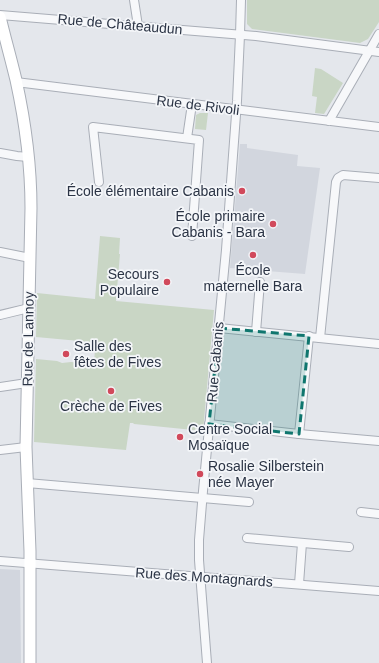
<svg xmlns="http://www.w3.org/2000/svg" width="379" height="663" font-family="Arial,sans-serif">
<rect width="100%" height="100%" fill="#e4e7ec"/>
<g fill="#d2d6de">
<polygon points="240,144 247,144 247,148 298,155 297,166 320,168 305,274 230,268"/>
<polygon points="0,569 20,570 21,663 0,663"/>
</g>
<g fill="#c9d6c5">
<polygon points="247,0 379,0 379,22 368,39 360,43 252,29 247,24"/>
<polygon points="315,68 321,69 343,83 324,114 315,113 317,97 312,96"/>
<polygon points="200,113 208,113 206,130 195,129 196,115"/>
<polygon points="100,236 120,238 119,254 120,254 116,301 214,310 203,431 134,424 133,423 130,423 126,450 34,442 36,359 57,361 62,363 71,362 94,364 95,348 100,349 101,343 36,337 37,293 95,299"/>
</g>
<g fill="none" stroke-linecap="round" stroke-linejoin="round">
<defs>
<g id="street">
<polyline points="134,0 138,26"/>
<polyline points="0,15 256,36 379,52"/>
<polyline points="16,82 379,127"/>
<polyline points="329,121 379,34"/>
<polyline points="187,138 192,104"/>
<polyline points="0,153 17,156 28,157"/>
<polyline points="99,182 93,127 199,140 192,236"/>
<polyline points="0,252 30,258"/>
<polyline points="0,315 29,308"/>
<polyline points="219,328 379,344"/>
<polyline points="256,332 260,282"/>
<polyline points="320,338 336,182 338,178 343,175 379,178"/>
<polyline points="0,387 27,383"/>
<polyline points="209,424 299,434 379,441"/>
<polyline points="299,434 309,336"/>
<polyline points="0,450 26,447"/>
<polyline points="27,483 249,502"/>
<polyline points="361,512 379,514"/>
<polyline points="247,538 349,547"/>
<polyline points="0,561 379,591"/>
<polyline points="299,584 302,543"/>
<polyline points="207,663 199,560 199,540 203,491 226,250 237,101 240,35 241,0"/>
</g>
<path id="secondary" d="M0 17C5 38 11 59 16 80 25 121 31 166 31 208L26 447 30 551V663"/>
</defs>
<use href="#street" stroke="#a9aeb7" stroke-width="10"/>
<use href="#secondary" stroke="#a9aeb7" stroke-width="13"/>
<use href="#street" stroke="#f7f8fa" stroke-width="8"/>
<use href="#secondary" stroke="#fff" stroke-width="11"/>
</g>
<path fill="#0f766e" fill-opacity="0.2" stroke="#0f766e" stroke-width="3" stroke-dasharray="8 5" stroke-linejoin="round" d="M219 328 309 336 299 434 209 424Z"/>
<g fill="#d1495b" stroke="#f4f6f9" stroke-width="1.5">
<circle cx="242" cy="191" r="4"/>
<circle cx="273" cy="224" r="4"/>
<circle cx="253" cy="255" r="4"/>
<circle cx="167" cy="282" r="4"/>
<circle cx="66" cy="354" r="4"/>
<circle cx="111" cy="391" r="4"/>
<circle cx="180" cy="437" r="4"/>
<circle cx="200" cy="474" r="4"/>
</g>
<g text-anchor="middle" stroke-width="3.5" stroke-linejoin="round" paint-order="stroke">
<g font-size="14" fill="#2b3445" stroke="#f4f6f9">
<text transform="translate(120 24) rotate(5)" y="5">Rue de Châteaudun</text>
<text transform="translate(198 105) rotate(7)" y="5">Rue de Rivoli</text>
<text transform="translate(28 339) rotate(-89)" y="5">Rue de Lannoy</text>
<text transform="translate(215 362) rotate(-85)" y="5">Rue Cabanis</text>
<text transform="translate(204 577) rotate(4)" y="5">Rue des Montagnards</text>
</g>
<g font-size="14" fill="#2b3445" stroke="#f4f6f9" text-anchor="end">
<text x="234" y="196">École élémentaire Cabanis</text>
<text x="265" y="221">École primaire<tspan x="265" dy="16">Cabanis - Bara</tspan></text>
<text x="253" y="275" text-anchor="middle">École<tspan x="253" dy="16">maternelle Bara</tspan></text>
<text x="159" y="279">Secours<tspan x="159" dy="16">Populaire</tspan></text>
<text x="74" y="351" text-anchor="start">Salle des<tspan x="74" dy="16">fêtes de Fives</tspan></text>
<text x="111" y="411" text-anchor="middle">Crèche de Fives</text>
<text x="188" y="434" text-anchor="start">Centre Social<tspan x="188" dy="16">Mosaïque</tspan></text>
<text x="208" y="471" text-anchor="start">Rosalie Silberstein<tspan x="208" dy="16">née Mayer</tspan></text>
</g>
</g>
</svg>
